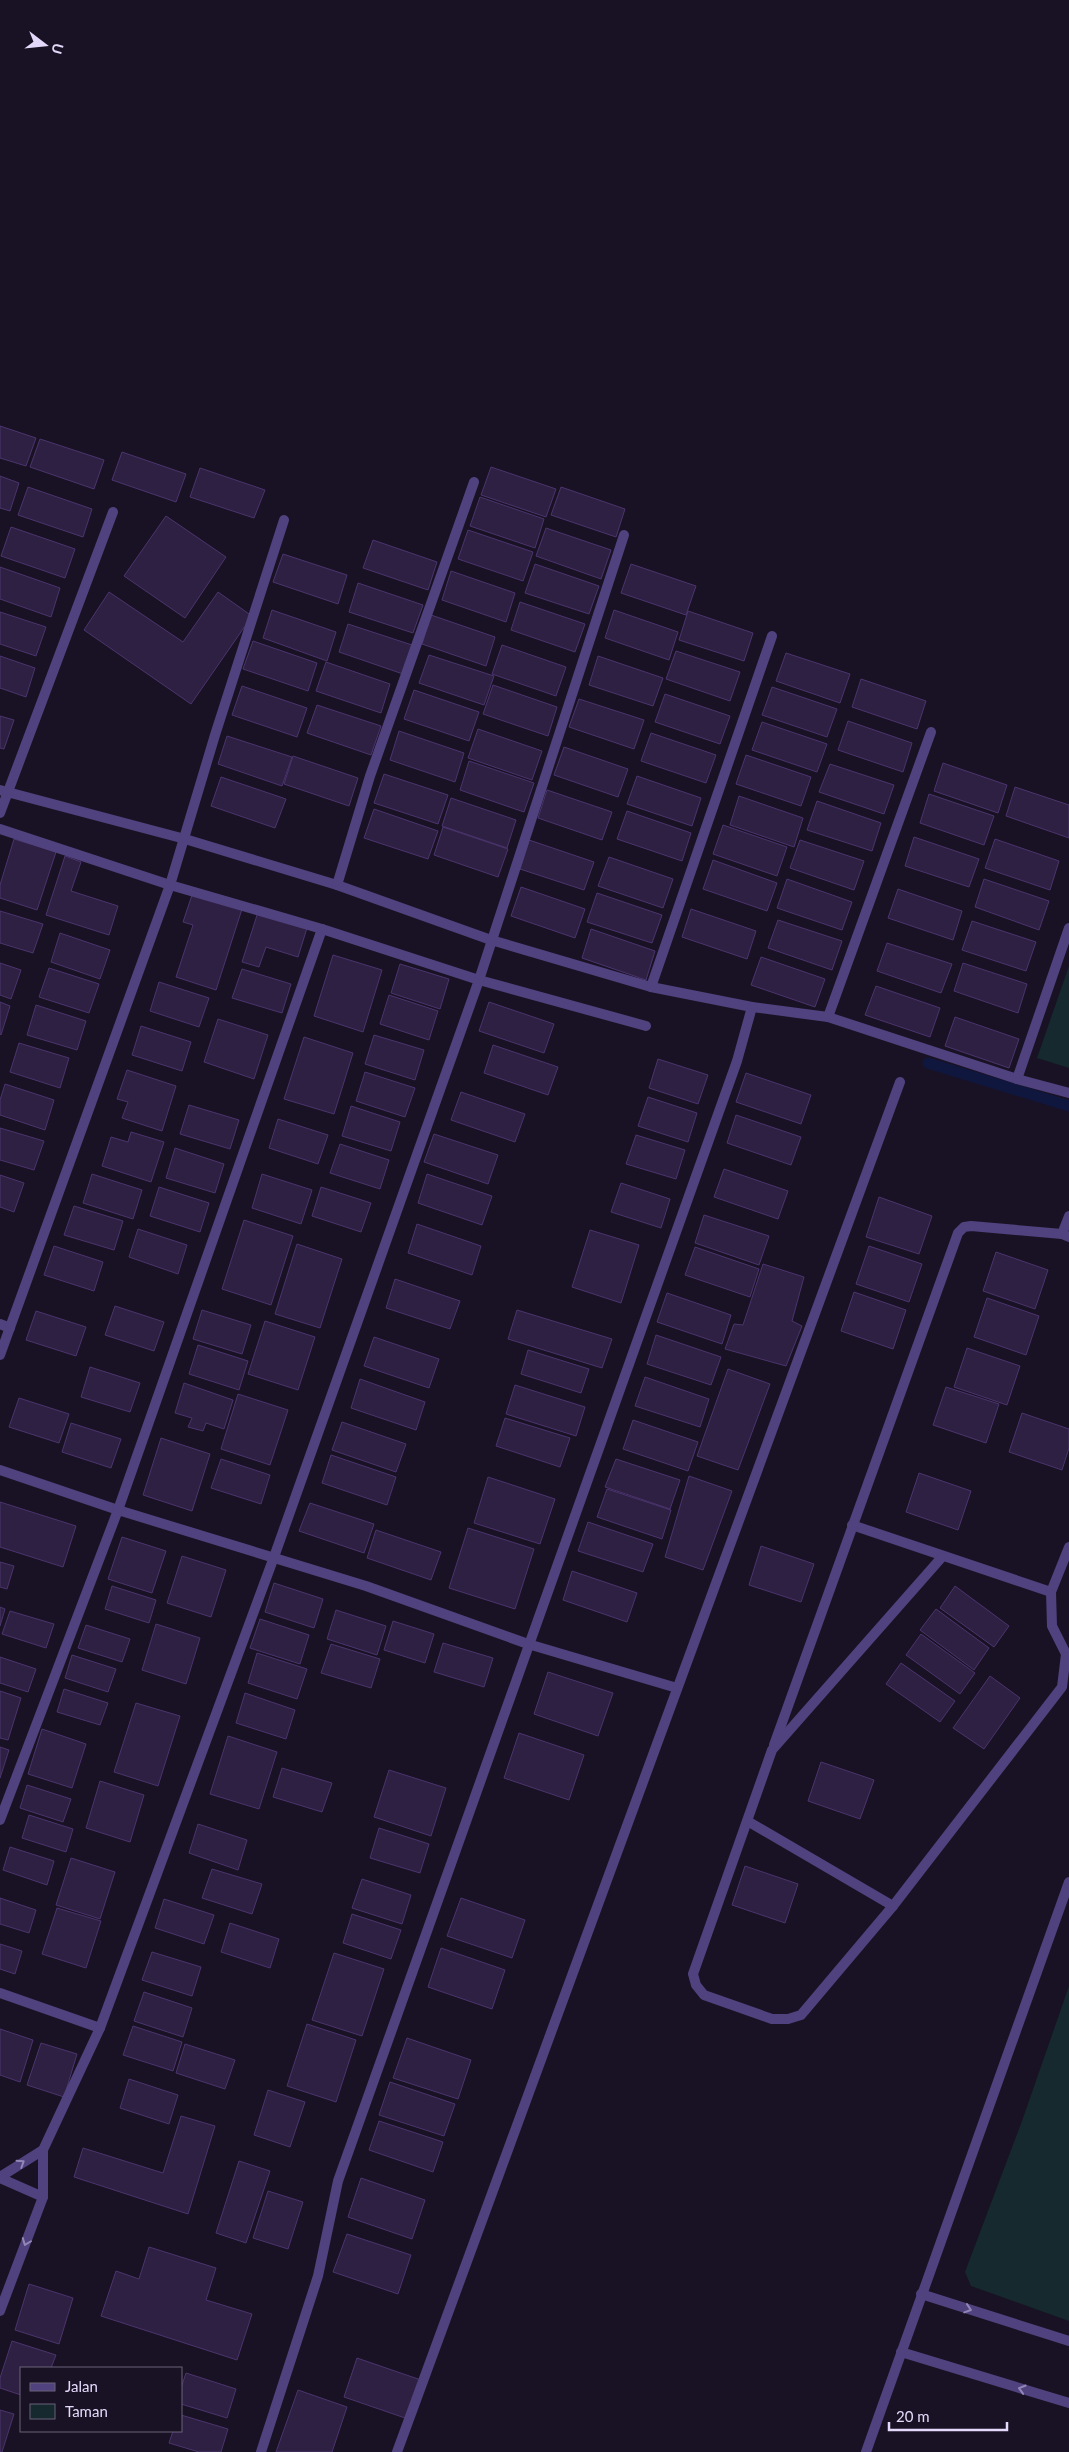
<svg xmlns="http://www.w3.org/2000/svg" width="1069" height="2452" font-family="Lato,sans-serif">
<rect width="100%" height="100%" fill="#191224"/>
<g fill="#15292e">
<polygon points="1069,966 1069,1068 1037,1058"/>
<polygon points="1069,1986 1069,2321 971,2286 965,2272 1022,2121"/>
</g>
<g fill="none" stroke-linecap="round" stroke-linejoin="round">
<polyline stroke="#10173f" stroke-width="11" points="928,1063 1069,1106"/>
</g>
<g fill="#2e2043" stroke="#4b346d">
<polygon points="0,426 36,438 26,466 0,458"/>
<polygon points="40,439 104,460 94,489 30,467"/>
<polygon points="122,452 186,474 176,502 112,480"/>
<polygon points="491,467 556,489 546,517 481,495"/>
<polygon points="200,468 265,490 254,518 190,497"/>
<polygon points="0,476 19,483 10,511 0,508"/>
<polygon points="28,487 92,509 83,537 18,515"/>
<polygon points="561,487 625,509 616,537 551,515"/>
<polygon points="480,497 544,519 535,548 470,526"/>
<polygon points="166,516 226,557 185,618 124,576"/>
<polygon points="11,527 75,549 65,578 1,556"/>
<polygon points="546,528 611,550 601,579 536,556"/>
<polygon points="468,530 533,552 523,581 458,559"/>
<polygon points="373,540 437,562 428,590 363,568"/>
<polygon points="283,554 347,575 338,604 273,582"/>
<polygon points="535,564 599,586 589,614 525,593"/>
<polygon points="631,564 696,586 686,615 621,593"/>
<polygon points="0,567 60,588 51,617 0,599"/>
<polygon points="451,571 515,593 506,622 442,600"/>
<polygon points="358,583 423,605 413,633 349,612"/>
<polygon points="109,592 183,642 218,592 252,616 191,704 84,630"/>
<polygon points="520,602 585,624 575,652 511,630"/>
<polygon points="272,610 336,632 327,661 263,638"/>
<polygon points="614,610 678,632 669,660 605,638"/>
<polygon points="688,611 753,633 744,661 679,640"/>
<polygon points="0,612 46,627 36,656 0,644"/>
<polygon points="431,615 495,637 486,666 422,644"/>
<polygon points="348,624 412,645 403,674 339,652"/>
<polygon points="253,641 317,663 308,691 243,669"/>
<polygon points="502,645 566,667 556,696 492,674"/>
<polygon points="676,651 740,672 730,701 666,679"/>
<polygon points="786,653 850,674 840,703 776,681"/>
<polygon points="429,655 494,676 484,705 419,683"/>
<polygon points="0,656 35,668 26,697 0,688"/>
<polygon points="598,656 663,678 653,706 589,685"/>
<polygon points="326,662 390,684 381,713 316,691"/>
<polygon points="861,679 926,701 917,729 852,707"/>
<polygon points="493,685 557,707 548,736 483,714"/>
<polygon points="242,686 307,708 297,737 232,715"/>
<polygon points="772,687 837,709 827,737 762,715"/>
<polygon points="414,690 479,712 469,741 404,719"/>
<polygon points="665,694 730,716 720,744 655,722"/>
<polygon points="579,699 644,720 634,749 569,727"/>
<polygon points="317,705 381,726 371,755 307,733"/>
<polygon points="0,716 14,720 4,749 0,748"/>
<polygon points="848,721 912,743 903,772 838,750"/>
<polygon points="762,722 827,744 817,772 752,750"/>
<polygon points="478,729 542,751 532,780 468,758"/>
<polygon points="399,731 464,753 455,782 390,760"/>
<polygon points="651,733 716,755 706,783 641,761"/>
<polygon points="227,736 292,757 282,786 218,764"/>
<polygon points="564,747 628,769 618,797 554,775"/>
<polygon points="746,755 811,777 801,806 736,784"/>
<polygon points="293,756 358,778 349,806 284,784"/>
<polygon points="469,761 534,783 524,812 460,790"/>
<polygon points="943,763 1007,785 998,813 934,791"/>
<polygon points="830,764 894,785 884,814 819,792"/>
<polygon points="384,774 448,795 438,824 374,803"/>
<polygon points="637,776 701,798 692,826 627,804"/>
<polygon points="221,777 286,799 275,828 211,806"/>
<polygon points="1015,787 1069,805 1069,838 1006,816"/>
<polygon points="547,790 612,812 602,840 538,818"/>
<polygon points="929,794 994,816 984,845 920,823"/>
<polygon points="739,796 803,818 794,847 730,825"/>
<polygon points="451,798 516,820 507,848 442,826"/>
<polygon points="817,801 881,823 872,851 807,830"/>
<polygon points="374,809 438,831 428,859 364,838"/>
<polygon points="627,811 691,833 682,861 617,839"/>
<polygon points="723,825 787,847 777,876 713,854"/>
<polygon points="443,827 508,849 498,877 434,855"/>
<polygon points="914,837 979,859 969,887 905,866"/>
<polygon points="14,839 56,852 37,910 0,898 0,885"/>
<polygon points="995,839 1059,861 1050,890 985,868"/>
<polygon points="529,840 594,862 584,890 520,869"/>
<polygon points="800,840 864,861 854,890 790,868"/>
<polygon points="65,856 81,862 71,891 118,906 109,935 46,915"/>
<polygon points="609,857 673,879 663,908 598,886"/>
<polygon points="713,860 777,883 767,911 703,889"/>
<polygon points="787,879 852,902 842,930 777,908"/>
<polygon points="984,879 1049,901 1039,930 975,907"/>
<polygon points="521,887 585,909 575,938 511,916"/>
<polygon points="898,889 962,911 953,940 888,918"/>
<polygon points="193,892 242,909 216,990 176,977 193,925 183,922"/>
<polygon points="597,893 662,915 652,943 587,922"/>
<polygon points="691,909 756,931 747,959 682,937"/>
<polygon points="0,911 43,924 33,953 0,943"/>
<polygon points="258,912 307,928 298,957 266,947 259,967 242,962"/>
<polygon points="778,920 842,941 832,970 768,948"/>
<polygon points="972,921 1036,942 1026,971 962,950"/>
<polygon points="591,929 655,951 646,980 582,958"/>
<polygon points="60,933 110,950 100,979 51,962"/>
<polygon points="887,943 952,964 941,993 877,971"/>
<polygon points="333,955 382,970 363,1032 314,1016"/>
<polygon points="761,957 825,979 815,1007 751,985"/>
<polygon points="0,963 21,970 11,999 0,995"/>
<polygon points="963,963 1027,984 1018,1013 954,991"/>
<polygon points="400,964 449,979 440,1009 391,993"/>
<polygon points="49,968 99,984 89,1013 39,997"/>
<polygon points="242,969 291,984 282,1013 232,998"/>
<polygon points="159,982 209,998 199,1027 150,1011"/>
<polygon points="876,986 940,1008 930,1037 865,1015"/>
<polygon points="389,995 438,1011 429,1040 380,1024"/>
<polygon points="0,1002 10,1006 1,1035 0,1034"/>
<polygon points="489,1002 554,1024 544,1053 479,1031"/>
<polygon points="36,1005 86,1021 77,1050 27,1035"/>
<polygon points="955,1017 1019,1039 1009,1068 945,1046"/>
<polygon points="218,1019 268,1035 254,1079 204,1062"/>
<polygon points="141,1026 191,1042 182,1071 132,1055"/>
<polygon points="374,1035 424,1050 415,1080 365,1064"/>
<polygon points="304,1037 353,1053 334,1114 284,1099"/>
<polygon points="19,1043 69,1058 60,1088 10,1072"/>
<polygon points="493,1045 558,1067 548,1095 484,1073"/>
<polygon points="658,1059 708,1075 698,1104 649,1088"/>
<polygon points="127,1070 176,1086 162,1131 122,1118 128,1102 117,1099"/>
<polygon points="365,1072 415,1088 405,1117 356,1101"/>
<polygon points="746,1073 811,1095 801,1124 736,1102"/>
<polygon points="5,1084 54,1100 45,1130 0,1115 0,1100"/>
<polygon points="461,1092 525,1114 515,1142 451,1120"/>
<polygon points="648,1097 697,1113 688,1142 638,1126"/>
<polygon points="189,1105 239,1120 230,1149 180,1134"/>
<polygon points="351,1106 400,1122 391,1151 342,1136"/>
<polygon points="736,1115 801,1137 791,1165 727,1143"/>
<polygon points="278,1119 328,1135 318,1164 269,1148"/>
<polygon points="0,1128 44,1141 34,1170 0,1160"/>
<polygon points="131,1132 164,1142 151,1182 102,1166 111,1137 128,1142"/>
<polygon points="434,1134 498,1155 488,1184 424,1162"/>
<polygon points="636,1135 685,1150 676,1179 626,1164"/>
<polygon points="340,1144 389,1160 380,1189 330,1173"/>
<polygon points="175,1148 224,1164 215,1193 166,1178"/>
<polygon points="724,1169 788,1191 778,1219 714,1197"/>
<polygon points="92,1174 142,1190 133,1219 83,1203"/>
<polygon points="262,1174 312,1190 301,1224 252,1208"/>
<polygon points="427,1174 492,1196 482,1225 418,1203"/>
<polygon points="0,1175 24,1183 14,1212 0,1207"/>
<polygon points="621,1183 670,1199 661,1228 611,1212"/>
<polygon points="159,1187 209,1203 200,1232 150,1216"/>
<polygon points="321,1187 371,1203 361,1232 312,1216"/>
<polygon points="879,1197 932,1216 919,1254 866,1237"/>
<polygon points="74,1206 123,1221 114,1250 64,1235"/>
<polygon points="704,1215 769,1236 759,1265 695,1243"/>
<polygon points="244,1220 293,1236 271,1305 222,1289"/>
<polygon points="417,1224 481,1246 472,1275 408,1253"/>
<polygon points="138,1229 187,1245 178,1274 129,1257"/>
<polygon points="590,1230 639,1245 621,1303 572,1287"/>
<polygon points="297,1244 342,1259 320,1328 275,1314"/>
<polygon points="54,1246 103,1262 94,1291 44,1275"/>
<polygon points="869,1246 922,1264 909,1302 856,1284"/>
<polygon points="695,1247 759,1269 750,1297 685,1275"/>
<polygon points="996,1252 1048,1270 1035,1309 983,1291"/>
<polygon points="763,1264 804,1277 792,1321 802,1326 786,1366 725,1349 734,1324 743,1325"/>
<polygon points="395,1279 460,1301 450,1329 386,1308"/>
<polygon points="854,1292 906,1310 893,1349 841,1331"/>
<polygon points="667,1293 731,1315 722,1344 657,1322"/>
<polygon points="987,1298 1039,1316 1026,1355 974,1337"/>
<polygon points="115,1306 164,1322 154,1351 105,1335"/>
<polygon points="202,1310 251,1325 242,1354 193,1339"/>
<polygon points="517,1310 612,1339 602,1368 508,1339"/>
<polygon points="36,1311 86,1327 76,1356 26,1340"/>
<polygon points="265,1321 315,1337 298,1390 248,1374"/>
<polygon points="656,1335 721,1357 711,1385 647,1364"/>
<polygon points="374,1337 439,1359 429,1388 364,1366"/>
<polygon points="198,1345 248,1361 239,1390 189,1374"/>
<polygon points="967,1348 1020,1366 1007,1405 954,1387"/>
<polygon points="528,1350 589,1369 581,1393 521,1374"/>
<polygon points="90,1367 140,1383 130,1412 81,1397"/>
<polygon points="728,1369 770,1384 738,1470 697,1456"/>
<polygon points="645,1377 709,1399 700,1427 635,1406"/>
<polygon points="360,1379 425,1402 416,1430 351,1408"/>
<polygon points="184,1383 233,1400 224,1429 206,1423 203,1431 188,1427 192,1418 175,1413"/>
<polygon points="515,1385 585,1407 576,1436 506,1414"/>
<polygon points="946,1387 999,1404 986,1443 933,1425"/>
<polygon points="238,1394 288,1410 270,1465 221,1449"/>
<polygon points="19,1398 69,1414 59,1443 9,1427"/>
<polygon points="1022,1413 1069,1429 1069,1448 1062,1470 1009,1452"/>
<polygon points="505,1418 570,1438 560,1467 496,1446"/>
<polygon points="633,1420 698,1442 688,1471 623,1449"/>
<polygon points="342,1422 406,1444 396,1472 332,1450"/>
<polygon points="71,1423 121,1439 111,1468 62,1452"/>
<polygon points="161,1438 210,1454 192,1511 143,1495"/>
<polygon points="331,1455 396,1477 387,1505 322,1483"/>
<polygon points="221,1459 270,1475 261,1504 211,1488"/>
<polygon points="616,1459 680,1480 670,1509 605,1487"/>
<polygon points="919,1473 971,1491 958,1530 906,1512"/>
<polygon points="689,1476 732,1491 703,1570 665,1557"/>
<polygon points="488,1477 555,1499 540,1544 474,1523"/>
<polygon points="607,1489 671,1510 662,1539 597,1517"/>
<polygon points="0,1502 76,1526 63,1567 0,1547"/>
<polygon points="310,1503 374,1524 364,1553 299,1531"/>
<polygon points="588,1522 653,1544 643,1572 578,1551"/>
<polygon points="468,1528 534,1549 515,1609 449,1588"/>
<polygon points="376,1530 441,1552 431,1580 367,1558"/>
<polygon points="122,1537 166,1551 152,1593 108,1579"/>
<polygon points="761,1546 814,1564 801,1602 749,1585"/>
<polygon points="182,1556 226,1570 211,1617 167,1603"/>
<polygon points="0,1562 14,1566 7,1589 0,1587"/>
<polygon points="572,1571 637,1593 627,1622 563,1600"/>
<polygon points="274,1583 323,1599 314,1628 265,1612"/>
<polygon points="112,1586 156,1600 149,1623 105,1609"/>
<polygon points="955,1586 1009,1626 994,1647 940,1608"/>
<polygon points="0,1607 5,1609 0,1626"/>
<polygon points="936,1609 989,1648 974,1670 920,1630"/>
<polygon points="336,1610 386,1626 377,1655 327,1639"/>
<polygon points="10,1611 54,1624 46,1648 2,1634"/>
<polygon points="260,1619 309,1635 300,1664 250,1648"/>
<polygon points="393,1621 434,1634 425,1663 384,1650"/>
<polygon points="156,1624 200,1638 186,1684 142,1670"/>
<polygon points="86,1625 130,1639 122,1662 78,1648"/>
<polygon points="921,1634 975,1673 960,1694 906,1655"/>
<polygon points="443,1643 493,1658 484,1687 434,1672"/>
<polygon points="331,1644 380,1659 371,1688 321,1673"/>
<polygon points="257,1653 307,1669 297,1699 248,1683"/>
<polygon points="72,1655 116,1669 108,1692 65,1678"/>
<polygon points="0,1657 36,1669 28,1692 0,1683"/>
<polygon points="901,1663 955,1701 940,1722 886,1684"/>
<polygon points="548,1672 613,1693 598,1736 534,1714"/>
<polygon points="990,1676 1020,1698 984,1749 953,1728"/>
<polygon points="64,1689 108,1703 100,1725 57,1712"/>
<polygon points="0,1691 21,1698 8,1740 0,1738"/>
<polygon points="245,1693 295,1710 286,1739 236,1723"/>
<polygon points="136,1703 180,1716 158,1786 114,1772"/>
<polygon points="42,1729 86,1744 72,1788 28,1774"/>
<polygon points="519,1733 584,1755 569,1800 504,1778"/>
<polygon points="228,1736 277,1752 259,1809 210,1794"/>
<polygon points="0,1747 9,1750 0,1778"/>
<polygon points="821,1762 874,1780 860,1819 808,1801"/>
<polygon points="282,1768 332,1783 322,1812 273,1797"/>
<polygon points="389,1770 446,1788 431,1836 374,1817"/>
<polygon points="100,1781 144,1795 130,1842 86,1828"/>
<polygon points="27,1785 71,1799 63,1822 20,1808"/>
<polygon points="29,1815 73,1829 66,1852 22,1838"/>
<polygon points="198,1824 247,1840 238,1870 189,1853"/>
<polygon points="379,1828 429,1844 420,1873 370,1858"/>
<polygon points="10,1847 54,1861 47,1885 3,1870"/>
<polygon points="71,1858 115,1872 100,1919 56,1905"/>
<polygon points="745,1866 798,1884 785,1923 732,1905"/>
<polygon points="212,1869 262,1884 252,1914 202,1898"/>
<polygon points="362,1879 411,1895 402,1924 352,1908"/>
<polygon points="0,1898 36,1910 29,1933 0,1924"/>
<polygon points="461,1898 525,1920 512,1958 447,1936"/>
<polygon points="164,1899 214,1915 204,1944 155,1928"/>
<polygon points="57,1908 101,1921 86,1968 42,1954"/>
<polygon points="352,1914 401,1930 391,1959 343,1943"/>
<polygon points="230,1923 279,1939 270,1968 221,1952"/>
<polygon points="0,1944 22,1951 15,1974 0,1969"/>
<polygon points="441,1948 505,1970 492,2009 428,1987"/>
<polygon points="152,1952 201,1967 192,1996 142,1980"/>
<polygon points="334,1953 384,1969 362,2036 312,2020"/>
<polygon points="144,1992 192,2008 183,2037 134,2021"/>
<polygon points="307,2024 356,2040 336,2102 287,2086"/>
<polygon points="133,2026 182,2042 173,2071 123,2055"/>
<polygon points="0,2029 33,2040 20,2082 0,2075"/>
<polygon points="407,2038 471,2060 458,2099 393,2078"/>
<polygon points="41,2043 77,2054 64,2097 27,2085"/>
<polygon points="185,2044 235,2060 225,2089 176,2073"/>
<polygon points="129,2079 178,2095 169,2124 120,2108"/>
<polygon points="390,2082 455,2104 444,2136 379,2115"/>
<polygon points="268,2090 305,2102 290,2147 254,2135"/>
<polygon points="181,2116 215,2126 188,2214 74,2177 83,2148 163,2173"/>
<polygon points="379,2121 443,2142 433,2172 369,2150"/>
<polygon points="239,2161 270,2171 246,2243 216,2233"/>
<polygon points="361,2178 425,2200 412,2239 348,2217"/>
<polygon points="268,2191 303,2202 288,2249 253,2238"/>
<polygon points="347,2234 411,2255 398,2294 333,2272"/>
<polygon points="149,2247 216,2268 206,2300 252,2314 237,2360 101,2316 116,2271 139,2279"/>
<polygon points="29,2284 73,2298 59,2344 15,2330"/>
<polygon points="12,2341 56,2355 51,2368 21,2368 21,2395 0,2388 0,2378"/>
<polygon points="357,2358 421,2380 408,2419 344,2397"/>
<polygon points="186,2373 236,2389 227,2418 181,2404 181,2388"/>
<polygon points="298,2390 347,2407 332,2452 276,2452"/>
<polygon points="0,2410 14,2414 2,2452 0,2452"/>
<polygon points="181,2415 228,2429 221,2452 199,2452 169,2443 173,2431 181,2431"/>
</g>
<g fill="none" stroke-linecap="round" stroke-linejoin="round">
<g stroke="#50427e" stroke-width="10">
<polyline points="921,2294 1069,2341"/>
<polyline points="901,2352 1069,2403"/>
<polyline points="866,2452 1069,1882"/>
</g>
<g stroke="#50427e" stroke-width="10">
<polyline points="0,790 185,839 337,885 491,940 651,987 752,1007 828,1017 1017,1079 1069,1093"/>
<polyline points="0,813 113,512"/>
<polyline points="0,829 170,885 322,929 479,980 646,1026"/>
<polyline points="337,885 370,776 474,482"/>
<polyline points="651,987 772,636"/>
<polyline points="828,1017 931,732"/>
<polyline points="1017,1079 1069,928"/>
<polyline points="1062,1234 1069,1216"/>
<polyline points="0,1324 10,1328"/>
<polyline points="0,1355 170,885 215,735 284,520"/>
<polyline points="0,1470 118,1510 366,1586 528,1644 677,1688"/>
<polyline points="852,1525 1051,1592"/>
<polyline points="942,1557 772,1750 693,1974 696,1985 704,1995 772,2019 788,2019 801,2015 893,1906 1062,1687 1066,1654 1052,1626 1051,1592 1069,1547"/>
<polyline points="774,1745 958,1233 964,1227 971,1226 1062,1234 1069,1237"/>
<polyline points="0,1820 118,1510 322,929"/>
<polyline points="749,1822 893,1906"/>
<polyline points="0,1993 100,2028"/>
<polyline points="0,2177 43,2150"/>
<polyline points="0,2178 43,2197"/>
<polyline points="0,2311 43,2197 43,2150 100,2028 274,1557 479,980 624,535"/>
<polyline points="261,2452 318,2276 338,2181 737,1061 752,1007"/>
<polyline points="397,2452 900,1082"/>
</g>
</g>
<defs><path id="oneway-chevron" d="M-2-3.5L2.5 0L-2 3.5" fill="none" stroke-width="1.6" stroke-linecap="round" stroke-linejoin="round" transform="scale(1.25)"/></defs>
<g stroke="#9386b6">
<use href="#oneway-chevron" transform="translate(21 2163) rotate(-33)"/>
<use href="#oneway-chevron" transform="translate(26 2242) rotate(111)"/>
<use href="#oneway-chevron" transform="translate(968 2309) rotate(18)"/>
<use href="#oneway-chevron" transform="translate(1022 2389) rotate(-163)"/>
</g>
<rect x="20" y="2367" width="162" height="65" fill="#191224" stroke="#6a627a"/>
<rect x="30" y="2383" width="25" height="8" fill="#50427e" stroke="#6a627a"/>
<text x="65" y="2392" font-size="15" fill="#e4d9fb">Jalan</text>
<rect x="30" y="2404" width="25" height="15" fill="#15292e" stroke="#6a627a"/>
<text x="65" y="2417" font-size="15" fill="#e4d9fb">Taman</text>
<g transform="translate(45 45) rotate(106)" stroke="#191224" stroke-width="4" paint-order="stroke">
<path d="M0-4L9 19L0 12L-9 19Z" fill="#e4d9fb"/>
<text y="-8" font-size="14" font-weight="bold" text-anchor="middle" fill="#e4d9fb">U</text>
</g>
<path d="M889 2422v8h118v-8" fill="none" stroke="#e4d9fb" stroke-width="2.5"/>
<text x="896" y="2422" font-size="15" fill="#e4d9fb" stroke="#191224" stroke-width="4" paint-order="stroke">20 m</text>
</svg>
